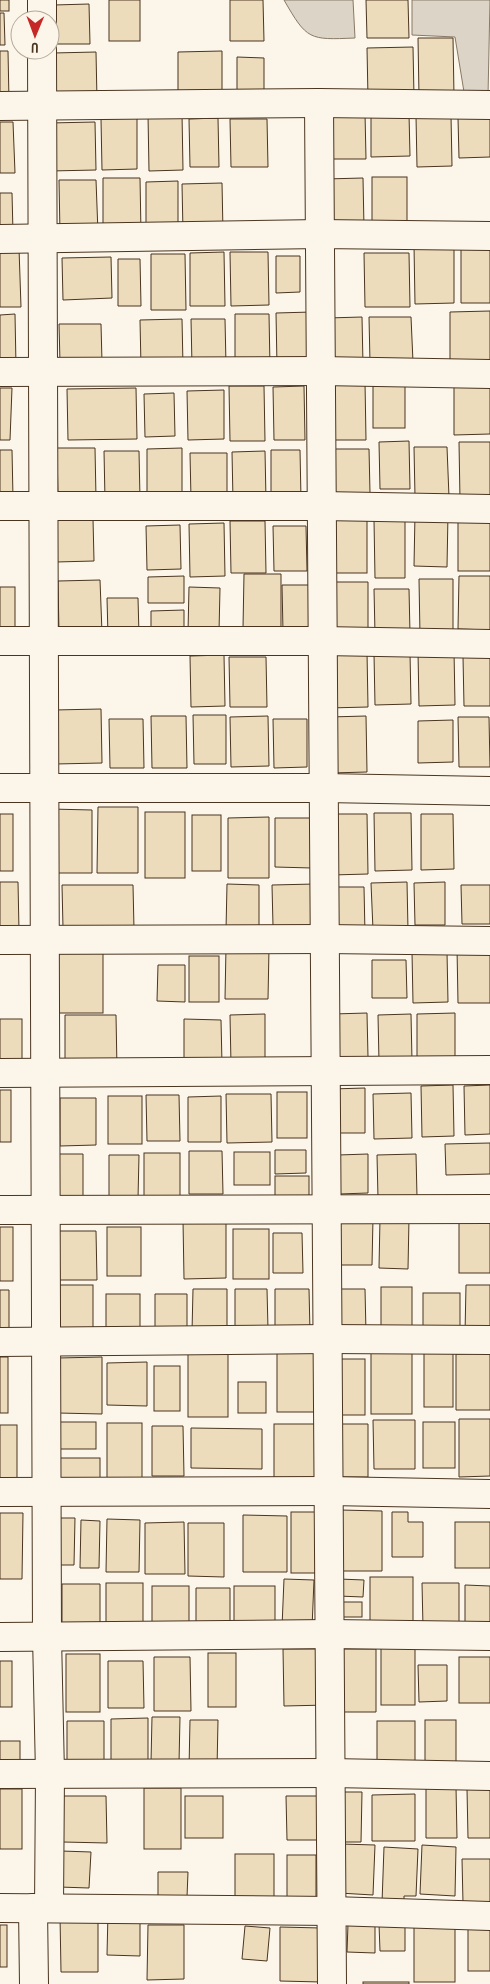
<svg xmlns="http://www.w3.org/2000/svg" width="490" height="1984" font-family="'PT Sans Narrow',sans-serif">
<rect width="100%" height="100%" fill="#fbf6e9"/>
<g fill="#dcd4c6" stroke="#887966">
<path d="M284 0H353L355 38C309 40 307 40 284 0Z"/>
<polygon points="412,0 490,0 488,96 464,92 455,37 412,35"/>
</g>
<g fill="#ecdcbc" stroke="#4a3520">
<rect x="0" y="0" width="9" height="11"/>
<rect x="109" y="0" width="31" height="41"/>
<polygon points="230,0 263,0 264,41 230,41"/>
<polygon points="366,0 408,0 409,38 367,38"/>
<polygon points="89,4 90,44 54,44 54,5"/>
<polygon points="0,13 4,13 5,45 0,45"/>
<polygon points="418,38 453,38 454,96 419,96"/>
<polygon points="413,47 414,97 368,98 367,48"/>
<polygon points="0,51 8,51 9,101 0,101"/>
<polygon points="222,51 222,98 178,99 178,52"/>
<polygon points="96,52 97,100 54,101 53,53"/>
<polygon points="237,57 264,58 264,93 237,93"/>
<polygon points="365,113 366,159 328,159 328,114"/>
<polygon points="182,114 183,170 149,171 148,115"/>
<polygon points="371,114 409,114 410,156 371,157"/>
<polygon points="416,116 451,116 452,166 417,167"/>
<polygon points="490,117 490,157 459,158 458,118"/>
<polygon points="137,118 137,169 102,170 101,119"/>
<polygon points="218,118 219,167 190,167 189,119"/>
<polygon points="230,119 267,119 268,167 231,167"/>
<polygon points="0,122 13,122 15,173 0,173"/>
<polygon points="95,122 96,170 50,171 49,123"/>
<rect x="372" y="177" width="35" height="48"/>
<polygon points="103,178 140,178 141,233 103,234"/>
<polygon points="363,178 364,228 326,229 325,179"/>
<polygon points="59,180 96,180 98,233 60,234"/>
<polygon points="178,181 178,231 146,231 146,182"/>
<polygon points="222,183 223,232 183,232 182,184"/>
<polygon points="0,193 12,193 13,233 0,233"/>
<polygon points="461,242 490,243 490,303 461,303"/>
<polygon points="454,244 454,303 415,304 414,245"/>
<polygon points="0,248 19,248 21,307 0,307"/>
<polygon points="224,252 225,306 190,306 190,253"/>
<polygon points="230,252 268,252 269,305 231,306"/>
<polygon points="364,253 409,253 410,307 365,307"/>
<polygon points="151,254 185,254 186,310 151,310"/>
<polygon points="276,256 300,256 300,292 276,293"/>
<polygon points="111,257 112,298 63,300 62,258"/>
<polygon points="118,259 140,259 141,306 118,306"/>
<polygon points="490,311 490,364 450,364 450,312"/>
<polygon points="312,312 312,365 277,366 276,313"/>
<polygon points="15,314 16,366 0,367 0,315"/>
<polygon points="235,314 269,314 270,367 235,367"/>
<polygon points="362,317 363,365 328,366 327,318"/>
<polygon points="369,317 411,317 413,362 370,363"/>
<polygon points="182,319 183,366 141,367 140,320"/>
<polygon points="191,319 225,319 226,365 192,366"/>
<polygon points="59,324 101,324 102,362 60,363"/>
<polygon points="365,382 366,440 334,440 332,383"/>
<polygon points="454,383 490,383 490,434 454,435"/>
<polygon points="229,386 264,386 265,441 230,441"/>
<polygon points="304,386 305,440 274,440 273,387"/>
<rect x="373" y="386" width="32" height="42"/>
<polygon points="0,388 12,388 10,440 0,440"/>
<polygon points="136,388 137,439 68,440 67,389"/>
<polygon points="224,390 224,439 188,440 187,391"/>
<polygon points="174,393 175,436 145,437 144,394"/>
<polygon points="409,441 410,489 380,489 379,442"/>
<polygon points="459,442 490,442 490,499 460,500"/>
<polygon points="414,447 447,447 449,497 415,497"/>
<polygon points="57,448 95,448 96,498 58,499"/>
<polygon points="182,448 182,496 147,497 147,449"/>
<polygon points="333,449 369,449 370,493 334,494"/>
<polygon points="0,450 12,450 13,498 0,498"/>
<polygon points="271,450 300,450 301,499 271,499"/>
<polygon points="104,451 139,451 140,499 105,500"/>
<polygon points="265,451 266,500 233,501 232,452"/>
<polygon points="190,453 227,453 227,499 191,499"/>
<polygon points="415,514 448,514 447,567 414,566"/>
<polygon points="93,519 94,561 56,562 56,520"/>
<rect x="458" y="519" width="32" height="52"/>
<rect x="331" y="520" width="36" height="53"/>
<polygon points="374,520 405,521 405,578 375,578"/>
<polygon points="230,521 265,521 266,573 231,573"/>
<polygon points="224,523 225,576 190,577 189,524"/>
<polygon points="180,525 181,569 147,570 146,526"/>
<polygon points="273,526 306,526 307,571 274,571"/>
<polygon points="244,574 281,574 281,628 243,628"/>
<polygon points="184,576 184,603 148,603 148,577"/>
<polygon points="459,576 490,576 490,630 458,629"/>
<polygon points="419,579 453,579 453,636 420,636"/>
<polygon points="100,580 102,633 59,634 58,581"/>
<polygon points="329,582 368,582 368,632 329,633"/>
<polygon points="282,585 313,585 314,632 283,632"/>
<rect x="0" y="587" width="15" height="47"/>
<polygon points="189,587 220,588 219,632 188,632"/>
<polygon points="374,589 409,589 410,634 375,634"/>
<polygon points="107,598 138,598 139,635 108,636"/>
<polygon points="184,610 184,636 151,637 151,611"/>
<polygon points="454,651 455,705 419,706 418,652"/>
<polygon points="327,652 367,652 368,707 328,708"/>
<polygon points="410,653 411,704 375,705 374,654"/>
<polygon points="224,655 225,706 191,707 190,656"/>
<polygon points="229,657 266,657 267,707 230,707"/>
<polygon points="463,657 490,657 490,706 464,706"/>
<polygon points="101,709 102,763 55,764 54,710"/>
<polygon points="193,715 226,715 226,764 194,764"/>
<polygon points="151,716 186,716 187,768 152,768"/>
<polygon points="268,716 269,766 231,767 230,717"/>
<polygon points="366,716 367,772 330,773 329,717"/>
<polygon points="458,717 489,717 490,767 459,767"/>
<polygon points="109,719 143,719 144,768 110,768"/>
<polygon points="273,719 307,719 307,767 274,768"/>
<polygon points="453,720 453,762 418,763 418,721"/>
<polygon points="98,807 138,807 138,873 97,873"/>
<polygon points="50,809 92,810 92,873 50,873"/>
<rect x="145" y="812" width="40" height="66"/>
<polygon points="374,813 411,813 412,870 375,871"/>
<rect x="0" y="814" width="13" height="57"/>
<polygon points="331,814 367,814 368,874 332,875"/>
<polygon points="421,814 453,814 454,869 421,870"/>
<rect x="192" y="815" width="29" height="56"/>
<polygon points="269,817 269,878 228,878 228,818"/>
<polygon points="275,818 312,818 312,868 275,867"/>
<polygon points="0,882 18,882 19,931 0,931"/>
<polygon points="407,882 408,930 373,930 371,883"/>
<polygon points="445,882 445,925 415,925 414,883"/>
<polygon points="227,884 259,885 259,931 226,930"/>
<polygon points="315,884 315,926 273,926 272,885"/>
<polygon points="62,885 133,885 134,929 63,928"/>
<polygon points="461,885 490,885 490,924 462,924"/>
<polygon points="331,887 364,887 365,934 332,935"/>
<polygon points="226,947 269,948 268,999 225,999"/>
<polygon points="457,948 490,948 490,1003 458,1003"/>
<rect x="50" y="949" width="53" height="64"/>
<polygon points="412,952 447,952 448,1002 413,1003"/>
<rect x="189" y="956" width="30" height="46"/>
<polygon points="372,960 406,960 407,998 372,998"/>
<polygon points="158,965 185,965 185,1002 157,1001"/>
<polygon points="367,1013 368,1057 334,1057 333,1014"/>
<polygon points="455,1013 455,1062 417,1063 417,1014"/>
<polygon points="265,1014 265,1065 231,1065 230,1015"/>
<polygon points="411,1014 412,1061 379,1062 378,1015"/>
<polygon points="65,1015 116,1015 117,1069 65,1068"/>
<rect x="0" y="1019" width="22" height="49"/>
<polygon points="184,1019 221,1020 222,1064 184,1064"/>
<polygon points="453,1085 454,1136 422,1137 421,1086"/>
<polygon points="490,1085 490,1134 465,1135 464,1086"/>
<polygon points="365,1088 365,1133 332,1133 331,1089"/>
<rect x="0" y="1090" width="11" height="52"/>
<rect x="277" y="1092" width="30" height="46"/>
<polygon points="411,1093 412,1138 374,1139 373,1094"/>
<polygon points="226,1094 271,1094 272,1142 227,1143"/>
<polygon points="146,1095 179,1095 180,1141 147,1141"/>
<rect x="108" y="1096" width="34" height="48"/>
<polygon points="221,1096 221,1142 188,1142 188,1097"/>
<polygon points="60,1098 96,1098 96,1145 60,1146"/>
<polygon points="490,1143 490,1174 446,1175 445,1144"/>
<polygon points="275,1150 306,1150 306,1173 275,1174"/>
<polygon points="189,1151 222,1151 223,1194 189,1194"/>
<rect x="234" y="1152" width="36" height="33"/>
<rect x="144" y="1153" width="36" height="47"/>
<polygon points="54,1154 83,1154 83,1205 55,1205"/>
<polygon points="368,1154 368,1193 339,1194 338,1155"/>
<polygon points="416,1154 417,1197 378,1198 377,1155"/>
<polygon points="109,1155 139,1155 138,1199 109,1199"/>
<rect x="275" y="1176" width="34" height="25"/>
<rect x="459" y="1216" width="31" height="57"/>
<polygon points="335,1218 373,1218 372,1265 335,1265"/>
<polygon points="380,1218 409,1218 408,1269 379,1268"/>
<polygon points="183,1220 226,1220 226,1278 184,1279"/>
<rect x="0" y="1227" width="13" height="54"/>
<rect x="107" y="1227" width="34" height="49"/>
<rect x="233" y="1229" width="36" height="50"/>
<polygon points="54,1231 96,1231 97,1280 54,1280"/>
<polygon points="273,1233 302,1233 303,1273 273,1273"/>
<rect x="54" y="1285" width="39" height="50"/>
<polygon points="466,1285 490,1285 490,1334 465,1334"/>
<rect x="381" y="1287" width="31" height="44"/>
<polygon points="193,1289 227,1289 227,1332 192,1332"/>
<polygon points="235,1289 267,1289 268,1329 235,1329"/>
<polygon points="275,1289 309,1289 310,1332 275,1333"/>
<polygon points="333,1289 365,1289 366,1333 333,1333"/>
<polygon points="0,1290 9,1290 9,1337 0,1336"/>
<rect x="423" y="1293" width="37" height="39"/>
<rect x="106" y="1294" width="34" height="41"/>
<polygon points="155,1294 187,1294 187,1327 155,1328"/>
<rect x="188" y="1351" width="40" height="66"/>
<rect x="277" y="1351" width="41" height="61"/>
<rect x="371" y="1352" width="41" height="62"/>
<rect x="424" y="1353" width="29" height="54"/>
<polygon points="490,1353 490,1410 456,1410 456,1354"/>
<rect x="0" y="1357" width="8" height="56"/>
<polygon points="102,1357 102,1414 58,1413 58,1358"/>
<rect x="339" y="1359" width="26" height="56"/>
<polygon points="147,1362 147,1406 107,1405 107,1363"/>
<rect x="154" y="1366" width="26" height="45"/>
<rect x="238" y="1382" width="28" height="31"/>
<polygon points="459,1419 490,1419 490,1476 459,1477"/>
<polygon points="373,1420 415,1420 415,1469 374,1469"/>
<rect x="51" y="1422" width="45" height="27"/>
<rect x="423" y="1422" width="32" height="46"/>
<rect x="107" y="1423" width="35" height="59"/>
<rect x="274" y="1424" width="42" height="57"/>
<polygon points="336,1424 368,1424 368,1477 335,1477"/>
<rect x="0" y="1425" width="17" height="55"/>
<polygon points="152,1426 183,1426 184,1476 152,1476"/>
<polygon points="191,1428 262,1429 262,1469 191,1468"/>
<rect x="55" y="1458" width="45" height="28"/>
<polygon points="340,1510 382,1511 382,1571 340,1571"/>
<rect x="291" y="1512" width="34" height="61"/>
<polygon points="392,1512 408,1512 408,1522 423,1522 423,1557 392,1557"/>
<polygon points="0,1513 23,1513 22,1579 0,1579"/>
<polygon points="243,1515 287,1516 287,1572 243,1572"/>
<polygon points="54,1518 75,1518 74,1565 54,1565"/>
<polygon points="107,1519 140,1520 139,1572 106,1572"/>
<polygon points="81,1520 100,1521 99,1568 80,1568"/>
<polygon points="184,1522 185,1574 145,1574 145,1523"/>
<rect x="455" y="1522" width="35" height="46"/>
<polygon points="188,1523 224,1523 224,1577 188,1576"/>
<rect x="370" y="1577" width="43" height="51"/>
<polygon points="284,1579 314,1580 312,1628 282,1627"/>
<polygon points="339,1579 364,1580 363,1597 338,1596"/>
<rect x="106" y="1583" width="37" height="48"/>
<polygon points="422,1583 459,1583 459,1628 423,1627"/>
<polygon points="62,1584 100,1584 100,1631 62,1632"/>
<polygon points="465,1585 490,1586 490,1628 465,1628"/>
<rect x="152" y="1586" width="37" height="44"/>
<rect x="234" y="1586" width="41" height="45"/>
<polygon points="196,1588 230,1588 230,1629 196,1630"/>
<rect x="341" y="1602" width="21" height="15"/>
<rect x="381" y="1647" width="34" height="58"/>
<polygon points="283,1649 327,1649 328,1705 284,1706"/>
<polygon points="338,1649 376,1649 376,1712 337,1712"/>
<rect x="208" y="1653" width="28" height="54"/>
<rect x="66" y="1654" width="34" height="58"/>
<polygon points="154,1657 190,1657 191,1711 154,1711"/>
<rect x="459" y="1657" width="31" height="46"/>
<rect x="0" y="1661" width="12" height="46"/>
<polygon points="108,1661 143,1661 144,1708 108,1708"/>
<polygon points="418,1665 447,1665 447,1701 419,1702"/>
<polygon points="152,1717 180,1717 179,1763 151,1762"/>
<polygon points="148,1718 148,1762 111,1762 111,1719"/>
<polygon points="190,1720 218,1720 217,1769 189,1769"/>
<rect x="425" y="1720" width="31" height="43"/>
<polygon points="67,1721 104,1721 104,1769 67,1770"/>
<rect x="377" y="1721" width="38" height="49"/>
<rect x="0" y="1741" width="20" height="32"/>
<polygon points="426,1787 456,1787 457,1838 426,1838"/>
<rect x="144" y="1788" width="37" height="61"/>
<rect x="0" y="1789" width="22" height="60"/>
<polygon points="467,1789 490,1789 490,1838 468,1838"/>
<polygon points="332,1792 362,1792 361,1842 332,1842"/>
<polygon points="415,1794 415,1841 372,1841 372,1795"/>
<polygon points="63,1796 106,1796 107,1843 63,1842"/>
<rect x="185" y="1796" width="38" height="42"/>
<polygon points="286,1796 319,1796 319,1840 287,1840"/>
<polygon points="341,1844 375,1845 373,1895 339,1893"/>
<polygon points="422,1845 456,1847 455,1896 420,1894"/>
<polygon points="384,1847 418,1849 416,1896 404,1896 404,1903 382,1903"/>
<polygon points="61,1851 91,1852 89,1888 59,1887"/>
<rect x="235" y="1854" width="39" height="52"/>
<rect x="287" y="1855" width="29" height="42"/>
<polygon points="462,1859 490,1859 490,1904 463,1903"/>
<polygon points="158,1872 188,1872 187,1897 158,1896"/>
<polygon points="108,1913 140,1914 140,1956 107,1955"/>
<polygon points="60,1916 98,1916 98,1972 61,1972"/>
<polygon points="348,1924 375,1924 375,1953 347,1952"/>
<polygon points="379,1924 405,1924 405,1951 380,1951"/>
<rect x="0" y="1925" width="7" height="42"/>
<polygon points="148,1925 184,1925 184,1979 147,1980"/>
<rect x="414" y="1925" width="41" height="57"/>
<polygon points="245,1926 270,1928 267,1961 242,1959"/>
<rect x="468" y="1926" width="22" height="45"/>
<polygon points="280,1927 321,1928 321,1982 280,1981"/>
<rect x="363" y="1982" width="46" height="2"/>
</g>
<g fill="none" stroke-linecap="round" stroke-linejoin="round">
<defs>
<g id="minor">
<polyline points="42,0 42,20"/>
<polyline points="42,50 47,1636 50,1774 49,1908"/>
<polyline points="319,103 332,1984"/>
<polyline points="0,106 319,103 490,105"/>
<polyline points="0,239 320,234 490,236"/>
<polyline points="0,372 321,371 490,374"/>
<polyline points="0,506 322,506 490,509"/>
<polyline points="0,641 323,641 490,644"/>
<polyline points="0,788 324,788 490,791"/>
<polyline points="0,940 325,939 490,941"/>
<polyline points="0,1073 490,1070"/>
<polyline points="0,1210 490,1209"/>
<polyline points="0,1342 328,1339 490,1340"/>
<polyline points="0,1492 329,1491 490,1494"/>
<polyline points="0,1637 330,1634 490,1636"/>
<polyline points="0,1774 331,1773 490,1776"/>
<polyline points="0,1908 332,1911 490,1916"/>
<polyline points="33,1908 34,1984"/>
</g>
</defs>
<use href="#minor" stroke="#4a3520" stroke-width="30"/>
<use href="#minor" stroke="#fbf6e9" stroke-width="28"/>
</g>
<g transform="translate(35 35) rotate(181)"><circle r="24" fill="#fbf6e9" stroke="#b4a999"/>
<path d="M0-4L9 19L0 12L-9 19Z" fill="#c62828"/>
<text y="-8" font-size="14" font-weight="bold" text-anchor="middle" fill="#4a3520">U</text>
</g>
</svg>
